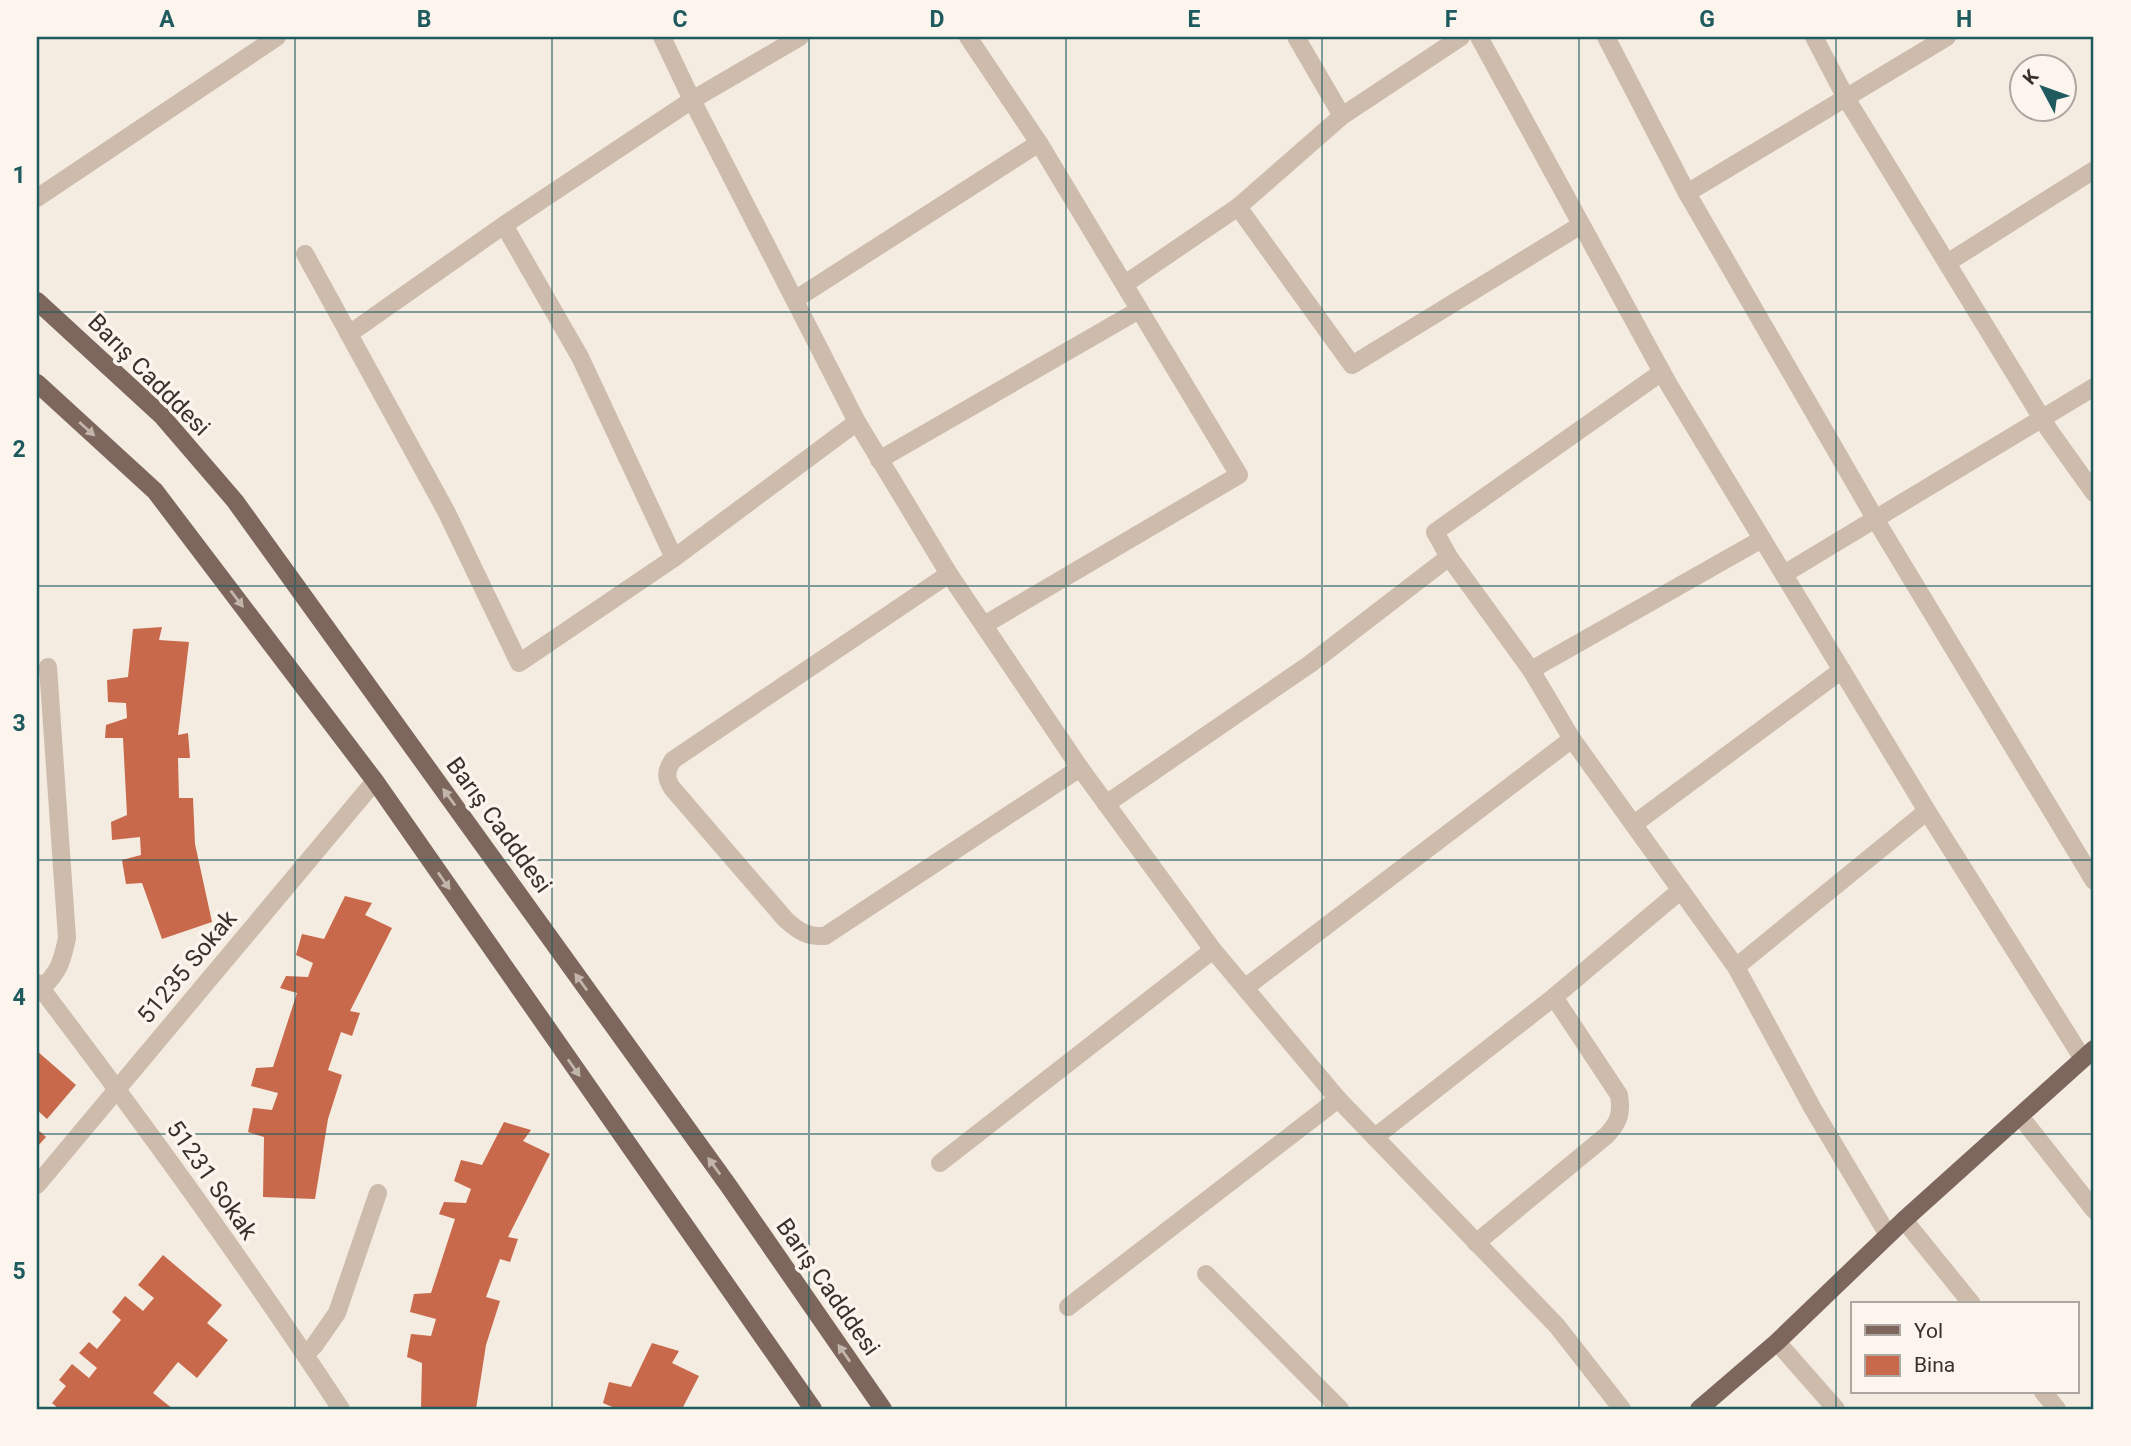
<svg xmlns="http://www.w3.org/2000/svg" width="2131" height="1446" font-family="Roboto,sans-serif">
<rect width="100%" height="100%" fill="#f4ebe1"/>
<g fill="#c8694b">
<polygon points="162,627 159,640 189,642 178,735 188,733 190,758 178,758 179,798 193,798 195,844 212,922 162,939 142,883 126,884 122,860 141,855 140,837 112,840 111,822 127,815 123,738 105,738 106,725 127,718 126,703 108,702 107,680 128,677 133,629"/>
<polygon points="345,896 372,903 365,915 392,928 350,1011 360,1013 352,1036 341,1032 328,1070 342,1075 328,1119 315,1199 263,1197 264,1137 248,1132 253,1108 272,1110 278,1093 251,1086 256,1068 273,1067 297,993 280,988 286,976 308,977 313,963 296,955 302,934 324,939"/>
<polygon points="37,1051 76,1085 47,1119 37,1110"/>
<polygon points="504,1122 531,1130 523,1141 550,1154 508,1237 518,1239 510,1262 500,1259 486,1297 500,1301 486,1345 476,1409 421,1409 422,1363 407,1357 411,1334 431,1336 436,1319 410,1312 414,1294 431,1293 455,1219 439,1214 444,1202 466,1203 471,1189 454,1181 461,1160 482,1165"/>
<polygon points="37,1129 46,1137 37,1147"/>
<polygon points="163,1255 222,1305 207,1323 228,1340 197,1378 178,1362 153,1393 173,1409 59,1409 52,1403 66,1386 59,1380 72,1364 89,1378 97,1368 79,1353 89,1342 97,1349 121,1320 112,1312 125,1296 143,1311 154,1298 138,1285"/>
<polygon points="652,1343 679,1351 672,1363 699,1376 682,1409 617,1409 603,1403 609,1382 631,1387"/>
</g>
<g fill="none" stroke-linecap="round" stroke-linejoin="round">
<g stroke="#cdbbac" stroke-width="18">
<polyline points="662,37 692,100 857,422 949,574 1080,768 1213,950 1338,1099 1557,1326 1622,1409"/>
<polyline points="968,37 1039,143 1239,475 984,625"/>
<polyline points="1296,37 1342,116"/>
<polyline points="1479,37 1669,385 1927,811 2083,1059"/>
<polyline points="1606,37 1687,193 1880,527 2094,881"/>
<polyline points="1814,37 1846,98 2049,430 2094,493"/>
<polyline points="1687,193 1947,37"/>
<polyline points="37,198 277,37"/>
<polyline points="1238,207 1352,365 1581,225"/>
<polyline points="504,225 580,357 674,558"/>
<polyline points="305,254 446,511 519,663 674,558 857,422"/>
<polyline points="1947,263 2094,170"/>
<polyline points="1125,284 1238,207 1342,116 1461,37"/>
<polyline points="796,299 1039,143"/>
<polyline points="349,334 504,225 692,100 800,37"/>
<polyline points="1662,372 1435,532 1449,557 1531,670 1572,739 1736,967 1813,1109 1888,1235"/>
<polyline points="879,460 1139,310"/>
<path d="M949 574 673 760C666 770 665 777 672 788L785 919C798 931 807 937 825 936L1080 768"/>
<polyline points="1784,574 2094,387"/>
<polyline points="1531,670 1762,539"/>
<polyline points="1106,804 1310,664 1449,557"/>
<polyline points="1634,824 1842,670"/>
<polyline points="1736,967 1927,811"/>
<path d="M37 983C142 1121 245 1263 341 1409"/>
<polyline points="1246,987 1572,739"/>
<path d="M41 989C59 972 62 962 67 938L48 667"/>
<polyline points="2020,1116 2094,1210"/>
<polyline points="1375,1137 1554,997 1681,890"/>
<polyline points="940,1163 1213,950"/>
<polyline points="37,1185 375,781"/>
<polyline points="1904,1220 1972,1304"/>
<path d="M1476 1243 1607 1135C1619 1122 1622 1113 1619 1095L1554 997"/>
<polyline points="1206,1274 1340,1409"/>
<polyline points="1068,1307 1338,1099"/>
<polyline points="1777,1342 1836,1409"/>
<polyline points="305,1354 314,1346 337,1313 378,1193"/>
<polyline points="2043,1392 2057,1409"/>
</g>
<g stroke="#7d675c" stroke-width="18">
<polyline points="37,301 161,415 235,501 728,1185 883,1409"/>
<polyline points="37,383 155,491 375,781 813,1409"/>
<polyline points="1699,1409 1777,1342 1904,1220 2094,1049"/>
</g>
</g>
<defs><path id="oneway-solid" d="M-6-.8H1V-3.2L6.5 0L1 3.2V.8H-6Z" transform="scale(1.75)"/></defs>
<g fill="#c2b5ac">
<use href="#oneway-solid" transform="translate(87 429) rotate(42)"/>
<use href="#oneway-solid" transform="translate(237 599) rotate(53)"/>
<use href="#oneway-solid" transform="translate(449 797) rotate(-126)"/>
<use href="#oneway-solid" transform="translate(444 881) rotate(55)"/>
<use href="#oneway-solid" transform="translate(581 982) rotate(-126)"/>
<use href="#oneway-solid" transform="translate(574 1068) rotate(55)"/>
<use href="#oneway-solid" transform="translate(714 1166) rotate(-126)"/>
<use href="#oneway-solid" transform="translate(844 1353) rotate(-125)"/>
</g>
<path fill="none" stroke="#1f5a5e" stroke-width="2" stroke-opacity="0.55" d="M295 37V1409M552 37V1409M809 37V1409M1066 37V1409M1322 37V1409M1579 37V1409M1836 37V1409M37 312H2094M37 586H2094M37 860H2094M37 1134H2094"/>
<g text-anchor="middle" stroke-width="7" stroke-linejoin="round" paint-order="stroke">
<g font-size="24" fill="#3b302b" stroke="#fbf5ee">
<text transform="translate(149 375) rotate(45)" y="8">Barış Cadddesi</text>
<text transform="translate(499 825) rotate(54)" y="8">Barış Cadddesi</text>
<text transform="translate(187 967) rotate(-50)" y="8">51235 Sokak</text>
<text transform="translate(212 1180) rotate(55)" y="8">51231 Sokak</text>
<text transform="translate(828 1287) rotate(55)" y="8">Barış Cadddesi</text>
</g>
</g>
<rect width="2131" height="1446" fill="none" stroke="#fbf5ee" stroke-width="77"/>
<rect x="1851" y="1302" width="228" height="91" fill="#fbf5ee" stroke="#aea6a0" stroke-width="2"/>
<rect x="1865" y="1325" width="35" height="10" fill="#7d675c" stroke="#aea6a0" stroke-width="2"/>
<text x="1914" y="1338" font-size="21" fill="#3b302b">Yol</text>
<rect x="1865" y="1355" width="35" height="21" fill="#c8694b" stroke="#aea6a0" stroke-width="2"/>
<text x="1914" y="1372" font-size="21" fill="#3b302b">Bina</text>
<g transform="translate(2043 88) rotate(311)"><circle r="33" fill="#fbf5ee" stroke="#aea6a0" stroke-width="2"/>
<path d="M0-5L12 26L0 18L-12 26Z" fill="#1f5a5e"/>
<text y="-10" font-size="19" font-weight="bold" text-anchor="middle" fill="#3b302b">K</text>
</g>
<rect x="38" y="38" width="2054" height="1370" fill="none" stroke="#1f5a5e" stroke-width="2.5"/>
<g font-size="23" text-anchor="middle" font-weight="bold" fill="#1f5a5e">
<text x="167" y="27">A</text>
<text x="424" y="27">B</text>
<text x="680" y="27">C</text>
<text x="937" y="27">D</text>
<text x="1194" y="27">E</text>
<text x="1451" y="27">F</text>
<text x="1707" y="27">G</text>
<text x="1964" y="27">H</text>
<text x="19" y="183">1</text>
<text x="19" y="457">2</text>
<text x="19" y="731">3</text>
<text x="19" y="1005">4</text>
<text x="19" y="1279">5</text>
</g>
</svg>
